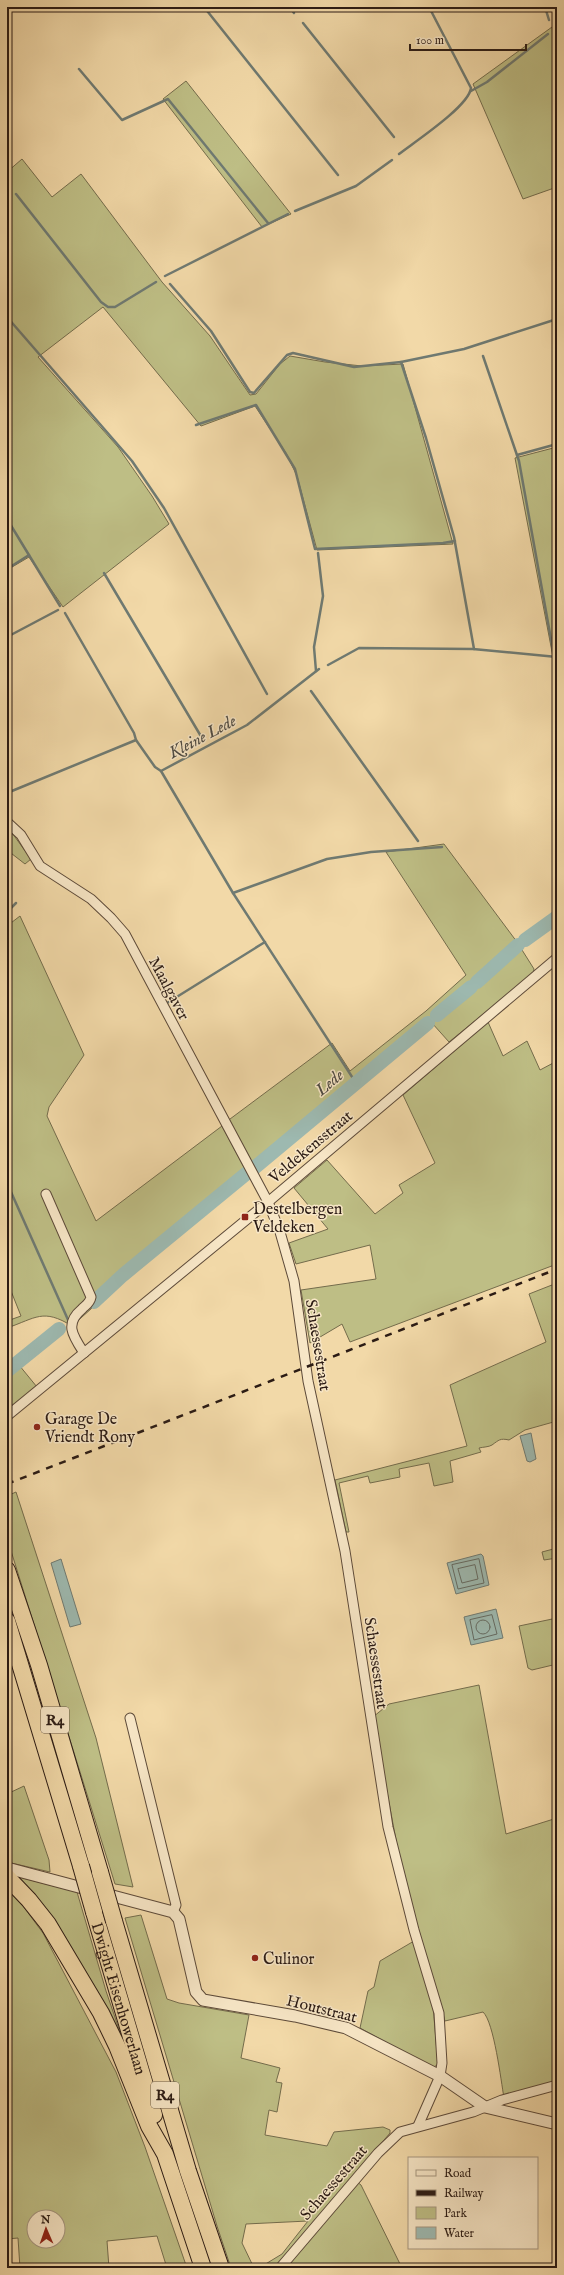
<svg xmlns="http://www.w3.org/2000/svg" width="564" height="2275" font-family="'IM FELL English',serif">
<rect width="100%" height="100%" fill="#f2d9a8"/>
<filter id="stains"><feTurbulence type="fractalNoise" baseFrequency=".005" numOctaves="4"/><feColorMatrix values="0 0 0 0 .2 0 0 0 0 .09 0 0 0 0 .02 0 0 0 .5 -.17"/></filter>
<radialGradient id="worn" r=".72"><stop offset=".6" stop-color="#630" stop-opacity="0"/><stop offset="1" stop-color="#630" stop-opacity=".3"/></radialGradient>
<g fill="#bebe85" stroke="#746c4c" fill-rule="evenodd">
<polygon points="552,27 557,61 557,187 523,199 473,84"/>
<polygon points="186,81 291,214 262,227 163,99"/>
<polygon points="22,159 52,197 81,174 162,282 210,336 250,395 256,394 280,364 290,356 325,362 362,366 403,364 453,544 317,550 297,476 286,453 255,406 201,426 103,307 38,357 118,447 152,496 169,524 63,607 29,557 7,570 7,172"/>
<polygon points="557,447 557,658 553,657 515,458"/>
<polygon points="7,826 31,859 25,864 7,850"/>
<polygon points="444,844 517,942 534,969 533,974 449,1042 432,1023 255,1171 226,1122 332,1043 350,1071 426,1011 466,975 386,852"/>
<path d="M20 916 84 1055 49 1107 47 1116 96 1221 222 1126 250 1178 122 1281 72 1326C43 1308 36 1318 7 1328V1321L21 1316 7 1281V926Z"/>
<polygon points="488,1022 503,1056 527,1041 540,1070 557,1061 557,1264 350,1342 342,1324 310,1343 301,1290 376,1279 370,1245 296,1264 289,1243 328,1229 294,1188 327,1160 375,1214 403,1193 399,1185 435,1163 403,1095"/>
<path d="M557 1283V1421L525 1430 509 1440C500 1438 499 1440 492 1445 489 1447 483 1447 479 1448L481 1452 450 1461 453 1482 434 1486 429 1463 399 1469 400 1477 370 1483 368 1476 339 1483 349 1532H346L335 1480 467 1446 450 1385 546 1342 529 1294Z"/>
<polygon points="7,1365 12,1370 19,1365 37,1387 7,1411"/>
<polygon points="16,1492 96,1738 133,1887 115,1884 7,1538 7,1496"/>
<polygon points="557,1548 557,1558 544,1560 542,1552"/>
<polygon points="557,1618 557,1664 532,1670 528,1668 519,1626"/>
<path d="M479 1685 506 1834 557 1818V2082L504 2098C501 2081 494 2022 483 2012L445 2021 402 1872 373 1717 389 1704Z"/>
<polygon points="24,1786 49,1860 50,1872 7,1862 7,1794"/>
<polygon points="15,1876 77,1892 106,1991 123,2041"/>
<path d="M7 1890 17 1898 43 1933 116 2072 145 2147 187 2268H167L157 2236 107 2241 109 2268H20L18 2238 7 2239V1989L12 1986 7 1985ZM34 2217H58V2241H34Z"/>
<polygon points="141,1915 167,1999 179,2003 249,2015 241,2058 280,2068 276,2082 282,2083 277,2112 269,2110 265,2135 327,2146 334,2132 383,2127 390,2130 390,2133 352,2178 361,2185 402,2268 259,2268 282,2254 308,2221 246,2224 242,2243 254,2268 231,2268 217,2226 125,1918"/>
<polygon points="414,1941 433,2006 438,2064 433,2068 360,2028 368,1991 374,1987 380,1961"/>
</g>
<g fill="#9db9b0" stroke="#6f7a72">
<polygon points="531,1433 536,1459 530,1462 527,1461 520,1436"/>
<polygon points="481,1554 483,1556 489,1585 456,1594 447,1563"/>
<polygon points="61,1559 81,1624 70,1627 51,1563"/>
<polygon points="496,1609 503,1638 471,1645 464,1617"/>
</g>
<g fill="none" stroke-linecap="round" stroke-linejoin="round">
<g stroke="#646a62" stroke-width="1">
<polygon points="479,1559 484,1583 458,1589 452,1565"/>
<polygon points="475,1565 478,1579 462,1583 458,1569"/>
<polygon points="492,1615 497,1634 474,1640 470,1620"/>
<circle cx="483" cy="1627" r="7"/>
</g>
<g stroke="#6f7a72" stroke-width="2.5">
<polyline points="204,7 338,175"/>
<polyline points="290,7 294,13"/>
<polyline points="545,7 549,20"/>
<polyline points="301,8 302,7"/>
<polyline points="303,23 394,137"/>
<polyline points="79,69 122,120 168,99 268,223"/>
<polyline points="471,91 487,82 548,34"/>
<path d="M399 154C416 141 469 106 471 88L429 7"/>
<polyline points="16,194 101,302 108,307 115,307 156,282"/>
<polyline points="295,211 356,186 392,160"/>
<polyline points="165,276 288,214"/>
<polyline points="170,284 211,331 250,392 254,393 287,355 293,353 354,367 401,362 426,438 454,537 474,649"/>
<polyline points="7,317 132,461 164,508 267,694"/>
<polyline points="483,356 519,461 554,656"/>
<polyline points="401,362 464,349 557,319"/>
<polyline points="196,425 256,405 295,469 315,549 443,543 455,541"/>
<polyline points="517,455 557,444"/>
<polyline points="7,519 60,606"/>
<polyline points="7,569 29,555"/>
<polyline points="104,573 202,738"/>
<polyline points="65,613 134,733 136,740"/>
<polyline points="7,637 58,610"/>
<polyline points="328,665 359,648 473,649 557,657"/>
<polyline points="316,671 314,647 323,596 318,553"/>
<polyline points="311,691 418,841"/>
<polyline points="161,771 233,893 356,1083"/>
<polyline points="7,793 136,740 155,767 161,771 247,725 319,669"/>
<polyline points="233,893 327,859 371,852 442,847"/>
<polyline points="7,912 16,903"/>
<polyline points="167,1003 265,942"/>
<polyline points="11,1192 69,1322"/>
</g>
<g stroke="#9db9b0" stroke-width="14">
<polyline points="525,940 557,917"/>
<polyline points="477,982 518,945"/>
<polyline points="437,1015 471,987"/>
<polyline points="254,1168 428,1023"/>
<polyline points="94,1302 123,1275 247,1173"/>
<polyline points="7,1371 59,1329"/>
</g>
<defs>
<g id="minor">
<polyline points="7,822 21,835 40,866 91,899 111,918 125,934 268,1202 280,1232 294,1281 308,1381 345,1551 388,1827 414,1930 439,2013 442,2063 440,2076 418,2126"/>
<path d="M46 1194 91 1297C90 1303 86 1305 82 1309 64 1324 73 1336 84 1353"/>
<polyline points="7,1416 268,1202 557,958"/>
<polyline points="130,1718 176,1905 173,1912"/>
<polyline points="280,2268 378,2153 400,2132 473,2112 502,2100 557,2085"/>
</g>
<polyline id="tertiary" points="7,1868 173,1912 179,1919 196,1992 203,2000 295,2016 346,2028 440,2076 485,2107 557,2124"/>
<g id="motorway">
<polyline points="7,1570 39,1665 100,1872"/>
<polyline points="7,1621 81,1866"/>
<polyline points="7,1877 29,1900 48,1924 101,2013 117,2046 149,2126 165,2154 203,2268"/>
<path id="s1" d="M94 1912 154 2115"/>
<polyline points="114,1921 188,2171 221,2268"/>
</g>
</defs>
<use href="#minor" stroke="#5d4a39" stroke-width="11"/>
<use href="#tertiary" stroke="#5d4a39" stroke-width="13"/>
<use href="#motorway" stroke="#2b1b14" stroke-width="18"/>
<use href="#minor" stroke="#f7e6c6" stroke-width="9"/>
<use href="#tertiary" stroke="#f7e6c6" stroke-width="11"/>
<use href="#motorway" stroke="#f2d9a8" stroke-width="16"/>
<polyline stroke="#2b1b14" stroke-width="2.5" stroke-dasharray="7 7" stroke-linecap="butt" points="7,1484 557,1269"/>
<defs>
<g id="motorway-bridge">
<polyline points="81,1866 94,1912"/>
<polyline points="100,1872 114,1921"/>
</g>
</defs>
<use href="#motorway-bridge" stroke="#2b1b14" stroke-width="18" stroke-linecap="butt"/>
<use href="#motorway-bridge" stroke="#f2d9a8" stroke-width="16"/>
</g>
<g fill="#8f2418" stroke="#f7e6c6" stroke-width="1.5">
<rect x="241" y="1213" width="8" height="8" rx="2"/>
<circle cx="37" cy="1427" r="4"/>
<circle cx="255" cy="1958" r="4"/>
</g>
<g text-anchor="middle" stroke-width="3" stroke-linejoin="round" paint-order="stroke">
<g fill="#f7e6c6" stroke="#685849" stroke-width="1">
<rect x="41" y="1707" width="28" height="26" rx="3"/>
<rect x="151" y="2082" width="28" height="26" rx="3"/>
</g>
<g font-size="15" font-weight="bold" fill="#2b1b14">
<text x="55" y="1725">R4</text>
<text x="165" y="2100">R4</text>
</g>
<g font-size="16" fill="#2b1b14" stroke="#f7e6c6">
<text transform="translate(170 988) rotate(62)" y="6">Maalgaver</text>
<text transform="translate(310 1146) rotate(-40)" y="6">Veldekensstraat</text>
<text transform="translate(319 1345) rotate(81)" y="6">Schaessestraat</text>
<text transform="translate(377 1663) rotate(82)" y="6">Schaessestraat</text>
<text dy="6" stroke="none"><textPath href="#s1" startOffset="90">Dwight Eisenhowerlaan</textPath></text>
<text transform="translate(322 2008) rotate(14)" y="6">Houtstraat</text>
<text transform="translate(333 2182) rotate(-49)" y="6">Schaessestraat</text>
</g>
<g font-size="16" fill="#2b1b14" stroke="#f7e6c6" text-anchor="start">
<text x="253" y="1214">Destelbergen<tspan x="253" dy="18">Veldeken</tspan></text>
<text x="45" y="1424">Garage De<tspan x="45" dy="18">Vriendt Rony</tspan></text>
<text x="263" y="1964">Culinor</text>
</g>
<g font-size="17" font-style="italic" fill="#4d4a43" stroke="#f7e6c6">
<text transform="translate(202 736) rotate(-28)" y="6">Kleine Lede</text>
<text transform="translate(329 1082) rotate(-40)" y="6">Lede</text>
</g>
</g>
<rect width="564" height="2275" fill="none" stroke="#f2d9a8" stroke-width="24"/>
<rect x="8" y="8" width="548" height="2259" fill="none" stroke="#2b1b14" stroke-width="2"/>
<rect x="12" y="12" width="540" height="2251" fill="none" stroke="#2b1b14"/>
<rect x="408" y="2157" width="130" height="92" fill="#f7e6c6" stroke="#a5957f"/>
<rect x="416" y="2170" width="20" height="6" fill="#f7e6c6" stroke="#a5957f"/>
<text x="444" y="2177" font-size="12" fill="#2b1b14">Road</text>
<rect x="416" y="2190" width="20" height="6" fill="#2b1b14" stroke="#a5957f"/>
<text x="444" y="2197" font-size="12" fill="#2b1b14">Railway</text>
<rect x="416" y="2207" width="20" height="12" fill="#bebe85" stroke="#a5957f"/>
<text x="444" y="2217" font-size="12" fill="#2b1b14">Park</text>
<rect x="416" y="2227" width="20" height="12" fill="#9db9b0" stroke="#a5957f"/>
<text x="444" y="2237" font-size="12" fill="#2b1b14">Water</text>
<g transform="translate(46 2229) rotate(358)"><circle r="19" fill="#f7e6c6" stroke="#a5957f"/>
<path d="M0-3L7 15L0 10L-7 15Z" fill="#8f2418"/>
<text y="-6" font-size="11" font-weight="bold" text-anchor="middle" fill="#2b1b14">N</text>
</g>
<path d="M410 44v6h116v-6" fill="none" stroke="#2b1b14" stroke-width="2"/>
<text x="416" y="44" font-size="12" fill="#2b1b14" stroke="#f7e6c6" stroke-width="3" paint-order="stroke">100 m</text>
<rect width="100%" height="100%" filter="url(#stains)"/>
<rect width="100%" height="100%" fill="url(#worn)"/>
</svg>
